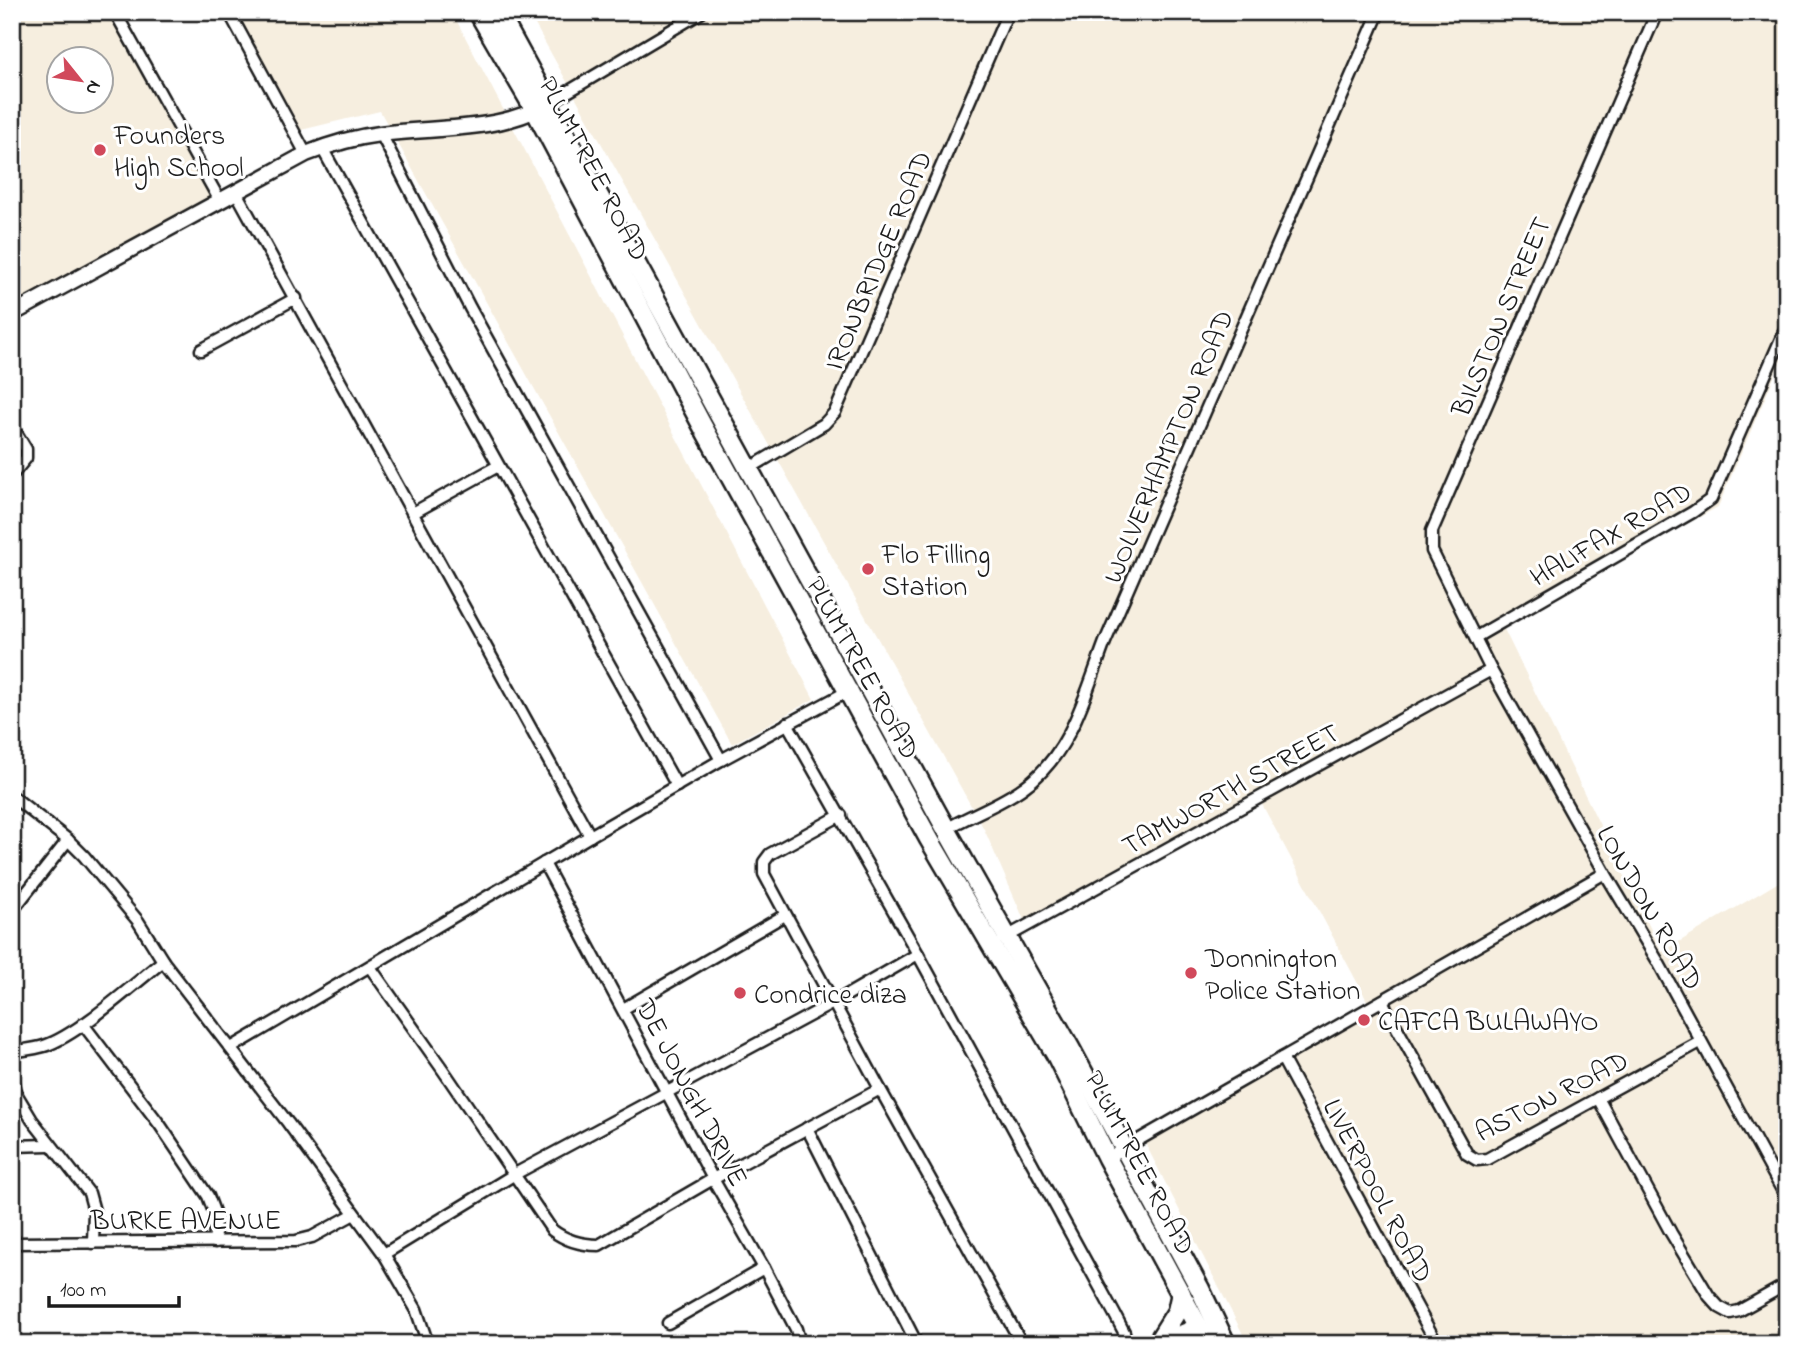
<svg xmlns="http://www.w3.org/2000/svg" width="1799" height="1356" font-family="'Indie Flower',sans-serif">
<rect width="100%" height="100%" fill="#fff"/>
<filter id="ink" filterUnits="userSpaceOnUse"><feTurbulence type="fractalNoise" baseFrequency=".0143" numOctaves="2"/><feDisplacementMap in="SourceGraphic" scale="14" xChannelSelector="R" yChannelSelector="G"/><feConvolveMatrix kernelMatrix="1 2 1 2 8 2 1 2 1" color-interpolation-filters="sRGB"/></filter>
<g filter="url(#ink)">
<g fill="#f6eedf" fill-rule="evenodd">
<path d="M12 12H111L214 198 12 307ZM60 60H102V102H60Z"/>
<polygon points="235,12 452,12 814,699 732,744 380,111 301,130"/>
<polygon points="528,12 1787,12 1787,347 1718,507 1502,625 1662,952 1787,877 1787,1344 1248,1344 1144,1141 1372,1010 1257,795 1025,922 984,829"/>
</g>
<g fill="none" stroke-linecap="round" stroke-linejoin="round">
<defs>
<g id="street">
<polyline points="115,12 220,201"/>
<polyline points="229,12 306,154"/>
<polyline points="1657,12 1432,531 1432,551 1491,670 1605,873 1657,960 1787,1199"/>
<polyline points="549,103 702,12"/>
<polyline points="381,134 470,308 721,760"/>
<polyline points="322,148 677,786"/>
<polyline points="236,192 590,836"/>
<polyline points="201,350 296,298"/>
<polyline points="12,426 26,449 26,458 12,475"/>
<polyline points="745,471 824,424 835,412 1008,12"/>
<polyline points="413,513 498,466"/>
<polyline points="1476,637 1693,512 1711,499 1787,325"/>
<polyline points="787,723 918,954 1114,1313 1124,1332 1126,1344"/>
<polyline points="12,796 68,840 84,856 138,921 163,961 288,1123 384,1254 416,1309 428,1344"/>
<polyline points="841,815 770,854 764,862 764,874 880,1089 1022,1344"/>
<path d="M943 831C969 815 1000 805 1024 787 1071 754 1086 692 1105 642L1379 12"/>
<polyline points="544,863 713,1179 764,1268 796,1329 800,1344"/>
<polyline points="12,911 68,840"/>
<polyline points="1003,939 1491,670"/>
<path d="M370 967 443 1070 552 1230C566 1241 582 1245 599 1245L713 1179 880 1089"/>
<polyline points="1382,1001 1467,1154 1477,1160 1487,1159 1700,1042"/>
<polyline points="623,1009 785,915"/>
<polyline points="83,1024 160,1125 208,1196 214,1212 215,1242"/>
<polyline points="231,1048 590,836 721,760 852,689"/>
<path d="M12 1052C23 1050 34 1049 44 1046 77 1036 134 984 163 961"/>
<polyline points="1282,1058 1437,1344"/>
<polyline points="12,1075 17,1095 32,1120 89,1193 94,1211 93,1243"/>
<polyline points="1598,1098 1671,1233 1709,1296 1719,1307 1730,1313 1739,1311 1787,1284"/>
<polyline points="807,1128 917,1344"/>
<polyline points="12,1146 49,1145"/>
<polyline points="1107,1158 1605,873"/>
<polyline points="12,1243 296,1241 312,1237 354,1214"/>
<polyline points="384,1254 515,1174 833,1003 918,954"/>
<polyline points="668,1323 764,1268"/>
</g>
<g id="secondary">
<path d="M12 314 306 154C331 144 355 137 380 134 433 127 493 132 542 107"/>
<polyline points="1156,1343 1200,1325"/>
</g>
<g id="highway">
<polyline points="478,12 535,110 702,425 929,839 1056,1055 1107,1158 1208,1344"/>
<polyline points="498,12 946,829 1070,1048 1200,1289 1226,1344"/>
<polyline points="1157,1343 1177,1311 1181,1293"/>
</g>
</defs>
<use href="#street" stroke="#1c1c1c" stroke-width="15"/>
<use href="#secondary" stroke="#1c1c1c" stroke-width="19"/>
<use href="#highway" stroke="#1c1c1c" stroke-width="23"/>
<use href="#street" stroke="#fff" stroke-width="10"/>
<use href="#secondary" stroke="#fff" stroke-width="14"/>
<use href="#highway" stroke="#fff" stroke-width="18"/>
</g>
</g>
<g fill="#d1495b" stroke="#fff" stroke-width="2.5">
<circle cx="100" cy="150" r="7"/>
<circle cx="868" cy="569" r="7"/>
<circle cx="1191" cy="973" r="7"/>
<circle cx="740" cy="993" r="7"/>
<circle cx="1364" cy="1020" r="7"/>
</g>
<g text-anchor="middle" stroke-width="6" stroke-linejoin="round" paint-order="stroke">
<g font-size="28" fill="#1c1c1c" stroke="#fff" text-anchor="start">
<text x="114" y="144">Founders<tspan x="114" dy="32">High School</tspan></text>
<text x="882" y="563">Flo Filling<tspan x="882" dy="32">Station</tspan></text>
<text x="1205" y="967">Donnington<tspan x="1205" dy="32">Police Station</tspan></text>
<text x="754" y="1003">Condrice diza</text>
<text x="1378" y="1030">CAFCA BULAWAYO</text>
</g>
<g font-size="28" fill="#1c1c1c" stroke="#fff">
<text transform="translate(595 168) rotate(62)" y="10">PLUMTREE ROAD</text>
<text transform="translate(877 260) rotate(-67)" y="10">IRONBRIDGE ROAD</text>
<text transform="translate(1500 316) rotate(-67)" y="10">BILSTON STREET</text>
<text transform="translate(1167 446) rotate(-67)" y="10">WOLVERHAMPTON ROAD</text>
<text transform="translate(1610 533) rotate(-30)" y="10">HALIFAX ROAD</text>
<text transform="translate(864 667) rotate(61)" y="10">PLUMTREE ROAD</text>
<text transform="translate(1230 788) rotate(-29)" y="10">TAMWORTH STREET</text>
<text transform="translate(1651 907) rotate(60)" y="10">LONDON ROAD</text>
<text transform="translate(693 1092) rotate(62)" y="10">DE JONGH DRIVE</text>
<text transform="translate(1551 1095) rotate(-27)" y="10">ASTON ROAD</text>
<text transform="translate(1141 1162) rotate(62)" y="10">PLUMTREE ROAD</text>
<text transform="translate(1379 1190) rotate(62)" y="10">LIVERPOOL ROAD</text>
<text x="186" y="1229">BURKE AVENUE</text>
</g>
</g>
<rect width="1799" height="1356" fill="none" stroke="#fff" stroke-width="42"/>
<rect x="21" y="21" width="1757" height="1314" fill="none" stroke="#1c1c1c" stroke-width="2.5" filter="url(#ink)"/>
<g transform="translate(80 80) rotate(120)"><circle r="33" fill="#ffffff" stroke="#a4a4a4" stroke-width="2"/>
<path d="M0-5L12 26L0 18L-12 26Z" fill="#d1495b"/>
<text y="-10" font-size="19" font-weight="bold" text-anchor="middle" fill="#1c1c1c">N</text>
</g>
<path d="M49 1296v10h130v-10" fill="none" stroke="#1c1c1c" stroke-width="3.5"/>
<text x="60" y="1296" font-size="21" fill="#1c1c1c" stroke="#ffffff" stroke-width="5" paint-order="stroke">100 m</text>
</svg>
